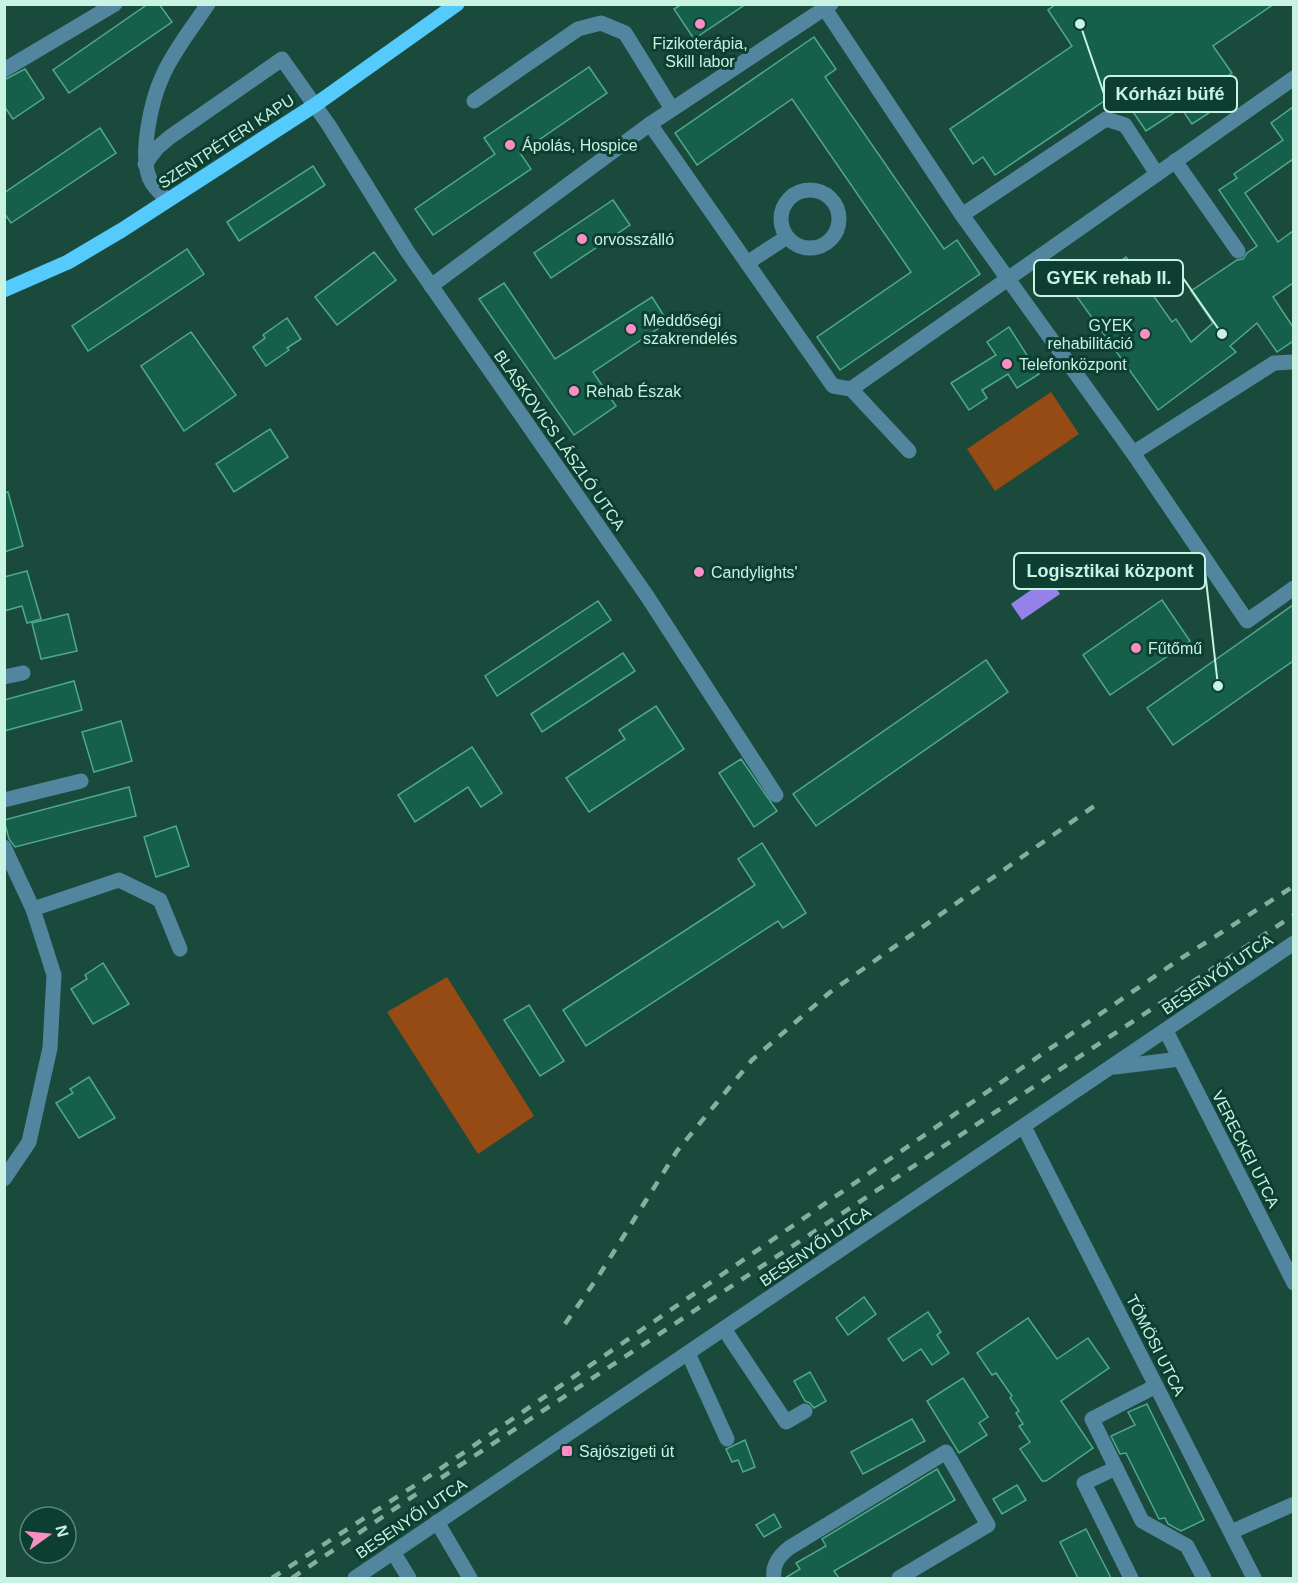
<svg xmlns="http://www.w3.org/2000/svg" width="1298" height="1583" font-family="Arial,sans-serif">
<rect width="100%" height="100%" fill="#1a4a3b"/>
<g fill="#964a14">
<polygon points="1051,392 1079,434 995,491 967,449"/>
<polygon points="447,977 534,1116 478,1154 387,1012"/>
</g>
<polygon fill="#9582e9" points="1047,574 1060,594 1022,620 1011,604 1041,583 1038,579"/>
<g fill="#155f4b" stroke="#50a98d" stroke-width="1.5">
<polygon points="148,4 159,4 172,22 69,93 53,70"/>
<polygon points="682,4 746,4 694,39 674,9"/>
<polygon points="1056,4 1274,4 1213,46 1232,73 1204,92 1215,109 1192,124 1181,108 1146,131 1119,91 995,175 983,157 973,164 950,129 1072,46 1048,10"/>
<polygon points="814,37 836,69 825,77 944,249 957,240 980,274 840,370 817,337 911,272 792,99 697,165 675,133"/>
<polygon points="589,67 607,93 520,153 531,169 433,235 415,209 495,154 484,138"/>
<polygon points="25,69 44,98 13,119 4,106 4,80"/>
<polygon points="1293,107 1293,159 1245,193 1278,242 1293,231 1293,283 1273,297 1293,327 1293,341 1277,352 1257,323 1230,346 1236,352 1158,410 1075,294 1126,257 1172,322 1176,319 1191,342 1213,323 1191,291 1237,260 1243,259 1247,253 1257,246 1219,190 1237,178 1234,174 1283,140 1271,123"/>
<polygon points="100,128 116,153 11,223 4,213 4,193"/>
<polygon points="313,166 325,185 239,241 227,222"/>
<polygon points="613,200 630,225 551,278 534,253"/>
<polygon points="187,249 204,274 88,351 72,326"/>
<polygon points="374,252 396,280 337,325 315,297"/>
<polygon points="504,283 555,359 652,297 668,322 593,372 616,406 574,435 479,299"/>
<polygon points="287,318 301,339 287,348 289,350 266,366 253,347 265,338 263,335"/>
<polygon points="1009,327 1039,374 1017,388 1008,374 982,390 987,398 969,410 951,383 996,355 987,342"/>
<polygon points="191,332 236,395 184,431 141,366"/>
<polygon points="270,429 288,457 234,492 216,464"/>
<polygon points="8,492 23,546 4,552 4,493"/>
<polygon points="27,571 41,619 27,623 22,606 4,611 4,577"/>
<polygon points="1162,600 1190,641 1110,695 1083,655"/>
<polygon points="598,601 611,620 497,696 485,676"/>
<polygon points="1293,605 1293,661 1173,745 1147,708"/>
<polygon points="68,614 77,651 41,659 32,623"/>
<polygon points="623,653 635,671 542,732 531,714"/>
<polygon points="986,660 1008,692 816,826 793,794"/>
<polygon points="74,681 82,710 4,731 4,700"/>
<polygon points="656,706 684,749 589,812 566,778 625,739 619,730"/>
<polygon points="121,721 132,761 94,772 82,732"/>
<polygon points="472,747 502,793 481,807 468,787 415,822 398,795"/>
<polygon points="741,759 777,811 754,827 719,773"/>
<polygon points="129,787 136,816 15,847 9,839 4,820"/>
<polygon points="176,826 189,866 156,877 144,837"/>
<polygon points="762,843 806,913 783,928 778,921 586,1046 563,1010 755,885 738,859"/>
<polygon points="103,963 129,1004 93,1024 71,989 87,979 85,975"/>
<polygon points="529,1005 564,1061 540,1076 504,1020"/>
<polygon points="89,1077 115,1118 79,1138 56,1103 73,1093 70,1089"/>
<polygon points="864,1297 876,1314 848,1335 836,1318"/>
<polygon points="928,1312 941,1332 937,1335 949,1353 932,1365 921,1349 903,1361 888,1339"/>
<polygon points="1028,1318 1057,1359 1088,1338 1109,1368 1061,1401 1093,1448 1046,1481 1042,1481 1020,1449 1030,1442 1019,1426 1023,1424 1016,1413 1019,1411 1010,1398 1012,1396 996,1373 992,1375 977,1353"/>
<polygon points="810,1372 826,1401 814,1408 810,1403 805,1401 794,1381"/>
<polygon points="963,1378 988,1417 979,1423 987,1435 959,1453 927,1401"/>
<polygon points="1147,1404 1204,1520 1181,1531 1168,1524 1165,1518 1159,1519 1126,1453 1120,1454 1111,1436 1135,1425 1128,1412"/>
<polygon points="912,1419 925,1441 863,1474 851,1452"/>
<polygon points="745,1440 755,1467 743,1472 738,1460 732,1462 726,1449"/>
<polygon points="937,1469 955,1500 834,1571 839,1578 785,1578 800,1569 796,1563 826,1546 822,1539"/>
<polygon points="1017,1485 1026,1500 1002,1514 993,1499"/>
<polygon points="774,1514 781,1527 764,1537 756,1525"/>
<polygon points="1086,1529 1111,1578 1078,1578 1060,1542"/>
</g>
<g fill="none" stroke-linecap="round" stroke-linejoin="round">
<g stroke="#52869f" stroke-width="15">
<polyline points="825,9 962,215 1133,453 1247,621 1294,588"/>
<polyline points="4,70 115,4"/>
<polyline points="474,101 578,29 601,23 625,33 672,109"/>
<polyline points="650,124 833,386 851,389 1294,78"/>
<polyline points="1175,161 1238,251"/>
<polyline points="145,164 157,148 170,137 282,59 328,124 407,251 647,596 776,795"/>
<circle cx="810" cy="219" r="29"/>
<path d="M167 200C162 195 156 189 152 183 137 160 152 98 163 75 174 50 193 27 208 4"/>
<polyline points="962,215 1106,119 1125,125 1157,174"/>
<polyline points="747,263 787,237"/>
<polyline points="431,286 650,124 831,4"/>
<polyline points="851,389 909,451"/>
<polyline points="1133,453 1274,363 1294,362"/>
<polyline points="4,677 23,673"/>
<polyline points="4,800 81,781"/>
<polyline points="4,847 33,909 54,975 50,1048 29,1142 4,1179"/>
<polyline points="33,909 119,880 160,900 180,949"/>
<polyline points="1166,1031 1294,1283"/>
<polyline points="1115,1067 1180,1059"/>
<polyline points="1024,1127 1254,1578"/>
<polyline points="724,1329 786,1422 805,1411"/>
<polyline points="688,1353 727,1439"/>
<polyline points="1156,1386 1092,1419 1142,1521 1187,1546 1204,1578"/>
<polyline points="1116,1468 1084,1483 1131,1578"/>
<polyline points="437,1522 470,1578"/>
<polyline points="1231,1532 1294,1504"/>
<polyline points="393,1552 409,1578"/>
<polyline points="355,1578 1294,943"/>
<path d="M774 1578C772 1565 779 1556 789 1548L946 1452 988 1525 899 1578"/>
</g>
<polyline stroke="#54cafd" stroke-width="15" points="4,290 68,262 122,230 315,105 457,4"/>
<g stroke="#83afa0" stroke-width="4.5" stroke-dasharray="10 10" stroke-linecap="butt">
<polyline points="565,1324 598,1277 677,1151 752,1060 829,993 1100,802"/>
<polyline points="441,1478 1294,915"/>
<polyline points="272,1578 434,1473 1180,959 1294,886"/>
<polyline points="292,1578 421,1491"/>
</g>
</g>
<g fill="#fb8fc4" stroke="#0c3f31" stroke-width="2">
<circle cx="700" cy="24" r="6"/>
<circle cx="510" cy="145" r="6"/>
<circle cx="582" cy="239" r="6"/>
<circle cx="631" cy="329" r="6"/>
<circle cx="1145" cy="334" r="6"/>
<circle cx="1007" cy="364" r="6"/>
<circle cx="574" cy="391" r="6"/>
<circle cx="699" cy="572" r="6"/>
<circle cx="1136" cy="648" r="6"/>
<rect x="561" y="1445" width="12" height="12" rx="3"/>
</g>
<g text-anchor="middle" stroke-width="6" stroke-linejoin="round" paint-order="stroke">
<g font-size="16" fill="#c8f2e2" stroke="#0c3f31" text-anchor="start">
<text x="700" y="49" text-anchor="middle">Fizikoterápia,<tspan x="700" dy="18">Skill labor</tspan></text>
<text x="522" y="151">Ápolás, Hospice</text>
<text x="594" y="245">orvosszálló</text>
<text x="643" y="326">Meddőségi<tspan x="643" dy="18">szakrendelés</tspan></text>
<text x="1133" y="331" text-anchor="end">GYEK<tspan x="1133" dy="18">rehabilitáció</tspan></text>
<text x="1019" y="370">Telefonközpont</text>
<text x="586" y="397">Rehab Észak</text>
<text x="711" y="578">Candylights'</text>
<text x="1148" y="654">Fűtőmű</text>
<text x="579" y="1457">Sajószigeti út</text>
</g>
<g font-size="16" fill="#c8f2e2" stroke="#0c3f31">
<text transform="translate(226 141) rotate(-33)" y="6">SZENTPÉTERI KAPU</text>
<text transform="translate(560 440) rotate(55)" y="6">BLASKOVICS LÁSZLÓ UTCA</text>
<text transform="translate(1217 974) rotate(-34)" y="6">BESENYŐI UTCA</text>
<text transform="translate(1246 1149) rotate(63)" y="6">VERECKEI UTCA</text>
<text transform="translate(815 1246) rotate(-34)" y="6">BESENYŐI UTCA</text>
<text transform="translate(1156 1345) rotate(63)" y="6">TÖMÖSI UTCA</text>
<text transform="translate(411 1518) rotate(-34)" y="6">BESENYŐI UTCA</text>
</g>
</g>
<path fill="none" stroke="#c8f2e2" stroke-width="2" d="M1080 24L1104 94M1222 334L1183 278M1218 686L1205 571"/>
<g fill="#c8f2e2" stroke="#0c3f31" stroke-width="2">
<circle cx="1080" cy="24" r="6"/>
<circle cx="1222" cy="334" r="6"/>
<circle cx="1218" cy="686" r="6"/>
</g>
<g fill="#0c3f31" stroke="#c8f2e2" stroke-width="2">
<rect x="1104" y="76" width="133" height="36" rx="6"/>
<rect x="1034" y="260" width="149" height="36" rx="6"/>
<rect x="1014" y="553" width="191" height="36" rx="6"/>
</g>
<g font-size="18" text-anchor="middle" font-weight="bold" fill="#c8f2e2">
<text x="1170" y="100">Kórházi büfé</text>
<text x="1109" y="284">GYEK rehab II.</text>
<text x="1110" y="577">Logisztikai központ</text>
</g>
<rect width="1298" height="1583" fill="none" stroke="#c8f2e2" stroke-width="12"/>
<g transform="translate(48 1535) rotate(75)"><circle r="28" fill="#0c3f31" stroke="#578778" stroke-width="1.5"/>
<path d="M0-4.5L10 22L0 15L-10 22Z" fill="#fb8fc4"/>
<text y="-9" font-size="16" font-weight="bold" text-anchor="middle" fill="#c8f2e2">N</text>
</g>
</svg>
